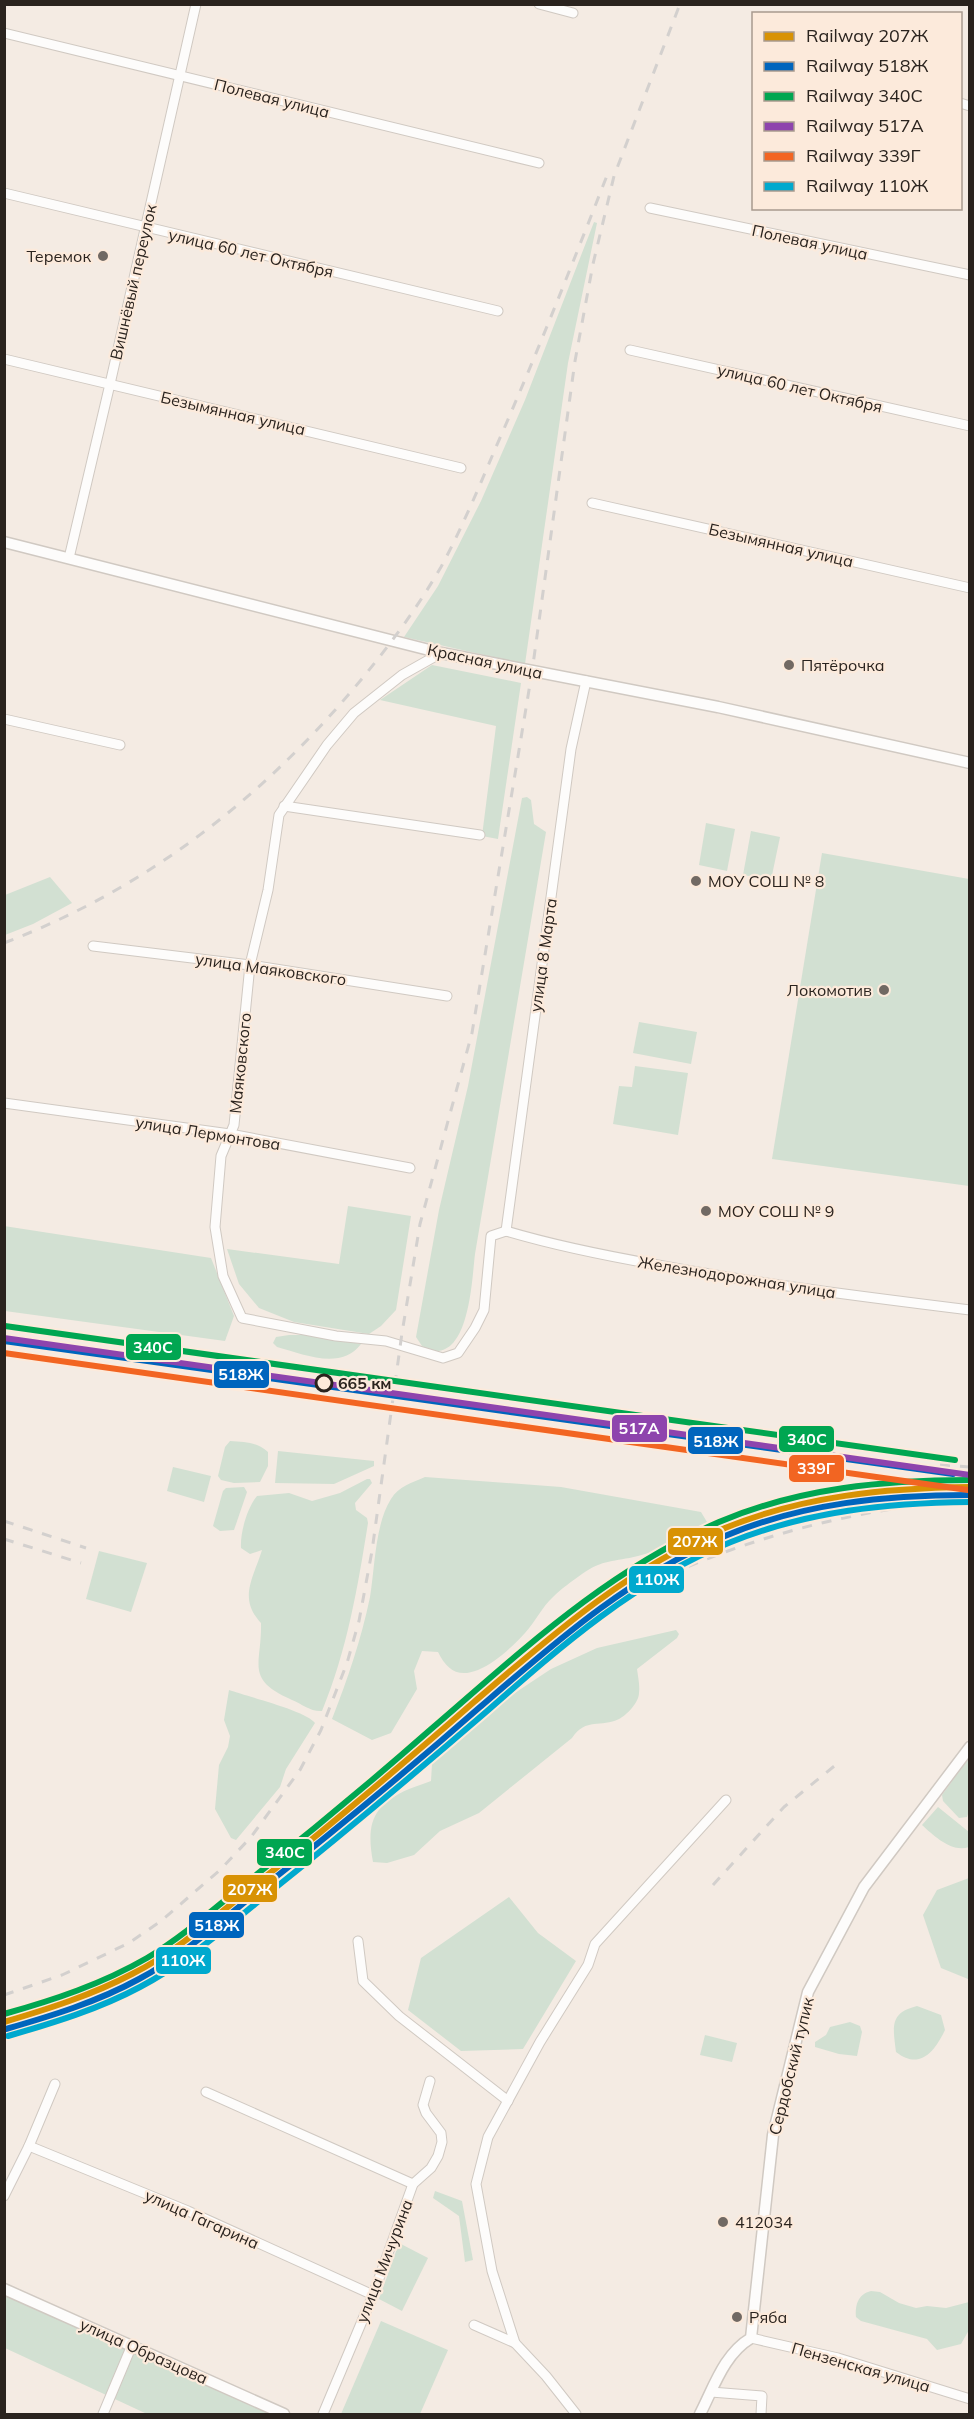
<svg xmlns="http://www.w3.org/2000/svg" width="974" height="2419" font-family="Mulish,sans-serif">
<rect width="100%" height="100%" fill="#f4ebe3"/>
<g fill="#d2e0d2">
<polygon points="594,222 597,223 568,363 525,664 404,637 438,586 481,501 525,400"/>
<polygon points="432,665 521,683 498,839 482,836 496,726 380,700"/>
<path d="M527 797 531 800 534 824 546 832 475 1254C472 1277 470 1353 435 1351 431 1350 426 1348 422 1346L416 1337 439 1210 468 1086 522 798Z"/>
<polygon points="706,823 735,829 727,871 699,865"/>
<polygon points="751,831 780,837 771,880 743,875"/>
<polygon points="822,853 969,879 969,1186 772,1159"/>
<polygon points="50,877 72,903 33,924 5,935 5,895"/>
<polygon points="639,1022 697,1032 691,1064 633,1053"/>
<polygon points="635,1066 688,1073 678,1135 613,1124 619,1086 632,1087"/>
<polygon points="348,1206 411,1216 396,1310 381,1326 369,1334 294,1322 259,1308 239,1284 227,1249 339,1264"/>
<polygon points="4,1226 211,1258 234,1316 225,1341 5,1311"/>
<path d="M289 1335H309L361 1344C341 1371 303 1354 277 1347L273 1343 276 1337Z"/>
<path d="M230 1441C245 1442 257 1442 268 1452V1466L260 1482 234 1483 221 1480 218 1476 225 1447Z"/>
<polygon points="278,1451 374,1461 374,1466 334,1484 275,1483"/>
<polygon points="173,1467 211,1476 204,1502 167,1491"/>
<path d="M425 1477 561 1487 701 1512 707 1522C687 1538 663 1550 638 1556 614 1562 603 1559 582 1574 572 1581 561 1589 553 1597 542 1607 535 1622 525 1633 512 1647 495 1663 478 1670 458 1678 447 1670 438 1652L422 1651 414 1671 417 1689 391 1733 372 1740 332 1719C348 1678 361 1640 370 1597 375 1567 375 1524 391 1499 399 1486 411 1483 425 1477Z"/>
<path d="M367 1479H370L372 1483 355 1503 356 1510 367 1518 368 1523C358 1586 347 1651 322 1711 311 1712 302 1704 292 1700 244 1679 262 1665 261 1623 238 1598 253 1579 262 1550L250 1554 241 1548C240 1533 247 1508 257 1496L289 1493 312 1501 340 1493Z"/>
<polygon points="244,1487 247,1492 234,1530 220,1531 213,1526 223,1491 226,1488"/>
<polygon points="99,1551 147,1563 131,1612 86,1599"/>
<path d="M676 1630 679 1634 677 1638 637 1669C638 1677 640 1685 639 1693 639 1702 627 1715 619 1719 601 1728 586 1717 572 1738L479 1813 440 1831 414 1855 387 1863 373 1862C366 1824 372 1805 409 1789 416 1786 424 1784 431 1781L432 1764 447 1738 551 1669 597 1648Z"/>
<path d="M229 1690C246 1696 307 1711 315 1723L286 1769 280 1787 236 1840 231 1838 215 1809 219 1765 228 1747 230 1736 224 1720Z"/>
<polygon points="969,1758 969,1811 967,1817 959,1818 943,1801 942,1795"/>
<path d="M938 1807 969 1832V1847C952 1853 934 1836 922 1825Z"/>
<polygon points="969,1878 970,1978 968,1979 941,1968 923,1915 937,1890"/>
<polygon points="509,1897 538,1933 576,1961 523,2049 461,2051 408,2010 421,1958"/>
<path d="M917 2006 941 2015 945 2030C935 2051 920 2071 896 2052 893 2027 889 2013 917 2006Z"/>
<polygon points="850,2022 860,2026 862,2032 857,2056 839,2054 815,2047 815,2042 826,2035 830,2027"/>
<polygon points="705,2035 737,2043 732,2062 700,2055"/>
<polygon points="435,2191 462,2201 473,2260 465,2262 459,2216 433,2198"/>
<polygon points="399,2243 428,2258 402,2311 379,2299"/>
<polygon points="5,2289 284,2414 147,2414 5,2348"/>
<path d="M871 2291 880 2292 899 2303 916 2308 927 2306 946 2308 969 2302V2330L961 2344 937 2350 927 2339 861 2321 856 2317C855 2305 858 2294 871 2291Z"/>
<polygon points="381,2321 448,2350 420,2414 341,2414"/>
</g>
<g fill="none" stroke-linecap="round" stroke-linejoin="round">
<defs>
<g id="minor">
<polyline points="539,4 573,13"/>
<polyline points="4,33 539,163"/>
<polyline points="960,103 970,106"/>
<polyline points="4,193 498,311"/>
<polyline points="650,208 970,275"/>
<polyline points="630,350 970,426"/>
<polyline points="4,359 461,468"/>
<polyline points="592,503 970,588"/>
<polyline points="69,558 110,384 196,4"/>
<polyline points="441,653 402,675 354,713 327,745 279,815 268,890 250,965 234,1125 221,1156 215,1227 223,1276 242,1318 336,1336 386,1341 443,1358 458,1353 475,1328 484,1310 491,1236 506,1231"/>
<polyline points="4,719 120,745"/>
<polyline points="284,806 480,835"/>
<polyline points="93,946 250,965 447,996"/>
<polyline points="4,1103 230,1134 410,1168"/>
<polyline points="506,1231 571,749 586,681"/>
<path d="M506 1231C556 1246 607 1256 658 1265 761 1284 865 1297 970 1310"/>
<polyline points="358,1941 363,1981 399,2016 508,2101"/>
<polyline points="206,2092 413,2184"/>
<polyline points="29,2146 188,2211 373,2295"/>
<polyline points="4,2196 29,2146 55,2084"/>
<polyline points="474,2325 515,2343"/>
<polyline points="751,2338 838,2358 970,2399"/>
<polyline points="711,2392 762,2396 761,2414"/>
<polyline points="103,2414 132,2345"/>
<polyline points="323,2414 373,2295 413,2184 431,2168 438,2156 442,2142 441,2133 426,2113 423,2105 430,2081"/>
<polyline points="576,2414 546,2376 515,2343 492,2271 476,2184 488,2137 540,2042 588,1965 595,1944 726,1800"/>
</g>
<g id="tertiary">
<polyline points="4,542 441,653 718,707 970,763"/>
<polyline points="4,2289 284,2414"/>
<path d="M700 2414C714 2387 724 2354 751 2338L773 2135 808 1992 864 1887 970 1747"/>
</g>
</defs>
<use href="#minor" stroke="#d0c9c2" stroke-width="11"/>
<use href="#tertiary" stroke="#d0c9c2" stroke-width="13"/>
<use href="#minor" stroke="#fdfcfb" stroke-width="9"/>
<use href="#tertiary" stroke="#fdfcfb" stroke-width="10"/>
<g stroke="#d3d0ce" stroke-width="3" stroke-dasharray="10 10" stroke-linecap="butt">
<path d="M4 943C145 889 259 801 355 687 387 649 416 610 441 567 462 528 479 487 496 447 536 356 572 265 608 173"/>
<polyline points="458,1419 809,1464"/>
<polyline points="940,1465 970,1467"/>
<polyline points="4,1521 86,1548"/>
<polyline points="4,1539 81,1563"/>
<path d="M535 1659C566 1635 598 1612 633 1593 729 1541 861 1506 970 1501"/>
<polyline points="713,1885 784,1807 838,1763"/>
<polyline points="4,1995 62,1975 129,1943 161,1921 220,1870 251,1837 300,1770 321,1730 347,1663 359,1621 372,1551 402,1333 420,1224 472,1033 532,672 575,361 593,264 614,176 680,4"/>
</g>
<defs>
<path id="rail-1" d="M4 2022C48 2009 92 1995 132 1974 178 1951 216 1916 256 1884 330 1826 403 1764 474 1702 552 1635 628 1568 725 1528 803 1496 885 1488 970 1487"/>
<g id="rail-2">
<polyline points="4,1341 953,1474"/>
<path d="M6 2029C51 2016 97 2002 139 1979 182 1956 219 1923 257 1892 333 1832 407 1771 480 1707 559 1639 628 1578 725 1536 803 1503 886 1495 970 1495"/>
</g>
<g id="rail-3">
<polyline points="5,1326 955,1460"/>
<path d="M4 2014C54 2000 102 1984 147 1958 184 1936 217 1906 251 1879 312 1831 372 1781 430 1730 523 1650 605 1572 719 1522 799 1488 884 1480 970 1480"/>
</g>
<polyline id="rail-4" points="4,1338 970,1475"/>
<polyline id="rail-5" points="4,1353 968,1490"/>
<path id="rail-6" d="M8 2036C53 2023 99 2009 140 1987 186 1963 224 1929 264 1897 339 1837 413 1775 486 1712 561 1646 636 1580 731 1542 808 1511 887 1503 970 1502"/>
</defs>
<use href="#rail-1" stroke="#fceadb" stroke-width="10"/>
<use href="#rail-2" stroke="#fceadb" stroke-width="10"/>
<use href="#rail-3" stroke="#fceadb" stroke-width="10"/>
<use href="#rail-4" stroke="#fceadb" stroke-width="10"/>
<use href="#rail-5" stroke="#fceadb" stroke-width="10"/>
<use href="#rail-6" stroke="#fceadb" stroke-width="10"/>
<use href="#rail-1" stroke="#d89204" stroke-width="6"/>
<use href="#rail-2" stroke="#0065bd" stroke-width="6"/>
<use href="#rail-3" stroke="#00a651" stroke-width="6"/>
<use href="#rail-4" stroke="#8e44ad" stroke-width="6"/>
<use href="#rail-5" stroke="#f26522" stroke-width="6"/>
<use href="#rail-6" stroke="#00a9ce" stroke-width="6"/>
</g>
<g fill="#716963" stroke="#fceadb" stroke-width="2">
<circle cx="103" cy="256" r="6"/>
<circle cx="789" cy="665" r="6"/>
<circle cx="696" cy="881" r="6"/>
<circle cx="884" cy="990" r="6"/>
<circle cx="706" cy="1211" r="6"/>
<circle cx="723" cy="2222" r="6"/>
<circle cx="737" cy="2317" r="6"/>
</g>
<circle fill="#fceadb" stroke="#2a231e" stroke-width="3" cx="324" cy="1383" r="8"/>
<g text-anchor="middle" stroke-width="4.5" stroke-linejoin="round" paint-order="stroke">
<g font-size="16" fill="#2a231e" stroke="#fceadb">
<text transform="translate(272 98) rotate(14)" y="6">Полевая улица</text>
<text transform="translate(810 242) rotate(12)" y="6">Полевая улица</text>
<text transform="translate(251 253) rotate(13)" y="6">улица 60 лет Октября</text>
<text transform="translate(133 282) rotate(-77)" y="6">Вишнёвый переулок</text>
<text transform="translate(800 388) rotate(13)" y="6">улица 60 лет Октября</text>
<text transform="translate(233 413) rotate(13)" y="6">Безымянная улица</text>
<text transform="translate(781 545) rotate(13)" y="6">Безымянная улица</text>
<text transform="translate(485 661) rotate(12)" y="6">Красная улица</text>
<text transform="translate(543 955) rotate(-82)" y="6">улица 8 Марта</text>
<text transform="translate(271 969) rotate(8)" y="6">улица Маяковского</text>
<text transform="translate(240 1063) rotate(-84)" y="6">Маяковского</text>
<text transform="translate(208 1133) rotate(9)" y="6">улица Лермонтова</text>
<text transform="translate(737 1277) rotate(9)" y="6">Железнодорожная улица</text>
<text transform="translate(791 2066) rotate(-76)" y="6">Сердобский тупик</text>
<text transform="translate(202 2219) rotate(24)" y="6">улица Гагарина</text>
<text transform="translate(384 2261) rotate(-69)" y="6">улица Мичурина</text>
<text transform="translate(144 2351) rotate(24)" y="6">улица Образцова</text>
<text transform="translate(861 2367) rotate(16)" y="6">Пензенская улица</text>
</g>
<g font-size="16" fill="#2a231e" stroke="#fceadb" text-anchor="start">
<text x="91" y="262" text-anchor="end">Теремок</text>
<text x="801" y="671">Пятёрочка</text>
<text x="708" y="887">МОУ СОШ № 8</text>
<text x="872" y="996" text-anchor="end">Локомотив</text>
<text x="718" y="1217">МОУ СОШ № 9</text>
<text x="735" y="2228">412034</text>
<text x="749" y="2323">Ряба</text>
</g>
<g font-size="16" font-weight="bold" fill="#2a231e" stroke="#fceadb" text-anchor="start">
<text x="338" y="1389">665 км</text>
</g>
</g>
<g stroke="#fceadb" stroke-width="2">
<rect x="125" y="1333" width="57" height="28" rx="6" fill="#00a651"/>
<rect x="213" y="1360" width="57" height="29" rx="6" fill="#0065bd"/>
<rect x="611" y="1414" width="57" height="29" rx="6" fill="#8e44ad"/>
<rect x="778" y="1425" width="57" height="28" rx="6" fill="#00a651"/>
<rect x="687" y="1426" width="57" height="29" rx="6" fill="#0065bd"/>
<rect x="788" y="1454" width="57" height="29" rx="6" fill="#f26522"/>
<rect x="667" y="1527" width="57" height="29" rx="6" fill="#d89204"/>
<rect x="628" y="1565" width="57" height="29" rx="6" fill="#00a9ce"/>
<rect x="256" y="1838" width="57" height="29" rx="6" fill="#00a651"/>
<rect x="222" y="1874" width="56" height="29" rx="6" fill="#d89204"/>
<rect x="188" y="1911" width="57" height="28" rx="6" fill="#0065bd"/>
<rect x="155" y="1946" width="57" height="29" rx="6" fill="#00a9ce"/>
</g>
<g font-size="16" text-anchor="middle" font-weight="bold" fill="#fff">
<text x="153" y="1353">340С</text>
<text x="241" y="1380">518Ж</text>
<text x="639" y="1434">517А</text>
<text x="807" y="1445">340С</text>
<text x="716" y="1447">518Ж</text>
<text x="816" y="1474">339Г</text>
<text x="695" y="1547">207Ж</text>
<text x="657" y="1585">110Ж</text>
<text x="285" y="1858">340С</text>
<text x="250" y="1895">207Ж</text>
<text x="217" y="1931">518Ж</text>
<text x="183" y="1966">110Ж</text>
</g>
<rect width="974" height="2419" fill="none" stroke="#2a231e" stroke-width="12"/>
<rect x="752" y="12" width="210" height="198" fill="#fceadb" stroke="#a89a8f" stroke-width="1.5"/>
<rect x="764" y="32" width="30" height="9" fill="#d89204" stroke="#a89a8f" stroke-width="1.5"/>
<text x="806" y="42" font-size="18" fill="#2a231e">Railway 207Ж</text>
<rect x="764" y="62" width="30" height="9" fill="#0065bd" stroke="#a89a8f" stroke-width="1.5"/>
<text x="806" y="72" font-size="18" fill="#2a231e">Railway 518Ж</text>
<rect x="764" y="92" width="30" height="9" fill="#00a651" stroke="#a89a8f" stroke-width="1.5"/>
<text x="806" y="102" font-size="18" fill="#2a231e">Railway 340С</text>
<rect x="764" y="122" width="30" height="9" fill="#8e44ad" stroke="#a89a8f" stroke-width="1.5"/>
<text x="806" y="132" font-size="18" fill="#2a231e">Railway 517А</text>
<rect x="764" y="152" width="30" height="9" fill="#f26522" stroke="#a89a8f" stroke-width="1.5"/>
<text x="806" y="162" font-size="18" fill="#2a231e">Railway 339Г</text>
<rect x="764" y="182" width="30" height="9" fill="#00a9ce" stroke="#a89a8f" stroke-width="1.5"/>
<text x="806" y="192" font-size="18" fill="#2a231e">Railway 110Ж</text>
</svg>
